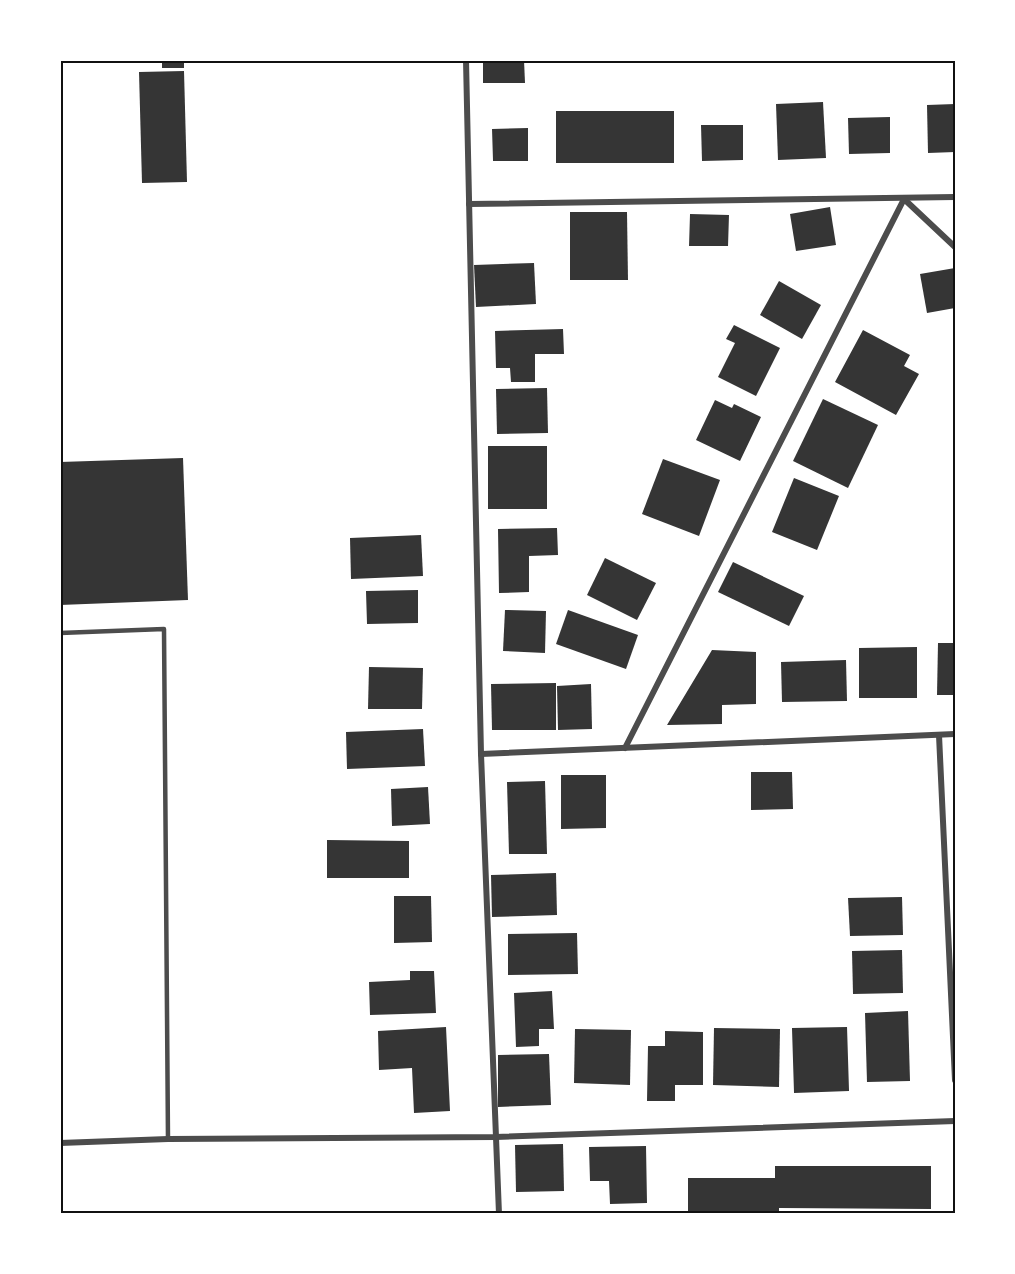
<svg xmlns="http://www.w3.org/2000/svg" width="1015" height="1274" font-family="Helvetica,sans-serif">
<rect width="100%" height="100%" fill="#fff"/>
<g fill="#353535">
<rect x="162" y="60" width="22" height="8"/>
<polygon points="483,60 524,60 525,83 483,83"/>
<polygon points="184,71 187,182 142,183 139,72"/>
<polygon points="823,102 826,158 778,160 776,104"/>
<polygon points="955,104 955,152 928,153 927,105"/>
<rect x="556" y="111" width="118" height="52"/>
<polygon points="890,117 890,153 849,154 848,118"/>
<polygon points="701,125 743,125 743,160 702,161"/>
<polygon points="528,128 528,161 493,161 492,129"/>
<polygon points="830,207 836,245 796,251 790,214"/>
<polygon points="570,212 627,212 628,280 570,280"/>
<polygon points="690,214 729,215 728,246 689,246"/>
<polygon points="534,263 536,304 476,307 474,265"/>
<polygon points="955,268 955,308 927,313 920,274"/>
<polygon points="779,281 821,305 802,339 760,315"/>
<polygon points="734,325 780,348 756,396 718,377 735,343 726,339"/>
<polygon points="563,329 564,354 535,354 535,382 511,382 510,368 496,368 495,331"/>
<polygon points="863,330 910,355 904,366 919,374 896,415 835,382"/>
<polygon points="547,388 548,433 497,434 496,389"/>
<polygon points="823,399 878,425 848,488 793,461"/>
<polygon points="715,400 732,408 734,404 761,417 740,461 696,440"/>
<rect x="488" y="446" width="59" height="63"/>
<polygon points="183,458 188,600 60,605 60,462"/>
<polygon points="663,459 720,480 699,536 642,514"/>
<polygon points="794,478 839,496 817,550 772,532"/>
<polygon points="557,528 558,555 529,556 529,592 499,593 498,529"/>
<polygon points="421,535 423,576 351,579 350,538"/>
<polygon points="605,558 656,583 637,620 587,595"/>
<polygon points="733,562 804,596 789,626 718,592"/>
<polygon points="418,590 418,623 367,624 366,591"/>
<polygon points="505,610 546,611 545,653 503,651"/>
<polygon points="568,610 638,635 626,669 556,644"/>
<polygon points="938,643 955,643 955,695 937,695"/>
<polygon points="917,647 917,698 859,698 859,648"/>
<polygon points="712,650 756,652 756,704 722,705 722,724 667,725"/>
<polygon points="846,660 847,701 782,702 781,662"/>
<polygon points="369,667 423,668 422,709 368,709"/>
<polygon points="556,683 556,730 492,730 491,684"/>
<polygon points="591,684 592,729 558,730 557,686"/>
<polygon points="423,729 425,766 347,769 346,732"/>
<polygon points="751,772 792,772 793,809 751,810"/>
<polygon points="561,775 606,775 606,828 561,829"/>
<polygon points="545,781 547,854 509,854 507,782"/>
<polygon points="428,787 430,824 392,826 391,789"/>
<polygon points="327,840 409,841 409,878 327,878"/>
<polygon points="556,873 557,915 492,917 491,875"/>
<polygon points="394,896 431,896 432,942 394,943"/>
<polygon points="902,897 903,935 850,936 848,898"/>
<polygon points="577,933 578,974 508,975 508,934"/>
<polygon points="902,950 903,993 853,994 852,951"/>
<polygon points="410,971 434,971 436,1013 370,1015 369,982 410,980"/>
<polygon points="552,991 554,1029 539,1029 539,1046 516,1047 514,993"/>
<polygon points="908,1011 910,1081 867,1082 865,1013"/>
<polygon points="446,1027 450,1111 414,1113 412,1068 379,1070 378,1031"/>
<polygon points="847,1027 849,1091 794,1093 792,1028"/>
<polygon points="714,1028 780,1029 779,1087 713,1085"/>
<polygon points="575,1029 631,1030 630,1085 574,1083"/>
<polygon points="665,1031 703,1032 703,1085 675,1085 675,1101 647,1101 648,1046 665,1046"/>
<polygon points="549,1054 551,1105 498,1107 498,1055"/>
<polygon points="563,1144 564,1191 516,1192 515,1145"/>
<polygon points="646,1146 647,1203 610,1204 609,1181 590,1181 589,1147"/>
<polygon points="775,1166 931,1166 931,1209 779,1208 779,1214 688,1214 688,1178 775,1178"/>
</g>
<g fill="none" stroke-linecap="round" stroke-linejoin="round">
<polyline stroke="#4c4c4c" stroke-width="4.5" points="60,633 164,629 168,1139"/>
<g stroke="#4c4c4c" stroke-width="6">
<polyline points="466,60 481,754 499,1214"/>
<polyline points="469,204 955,197"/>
<polyline points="939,735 955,1080"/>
<polyline points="625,748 904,199 955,247"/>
<polyline points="481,754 955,734"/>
<polyline points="60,1143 168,1139 496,1137 955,1121"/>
</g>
</g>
<rect width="1015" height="1274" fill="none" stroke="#ffffff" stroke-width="123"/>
<rect x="62" y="62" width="892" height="1150" fill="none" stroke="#111" stroke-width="2"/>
</svg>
